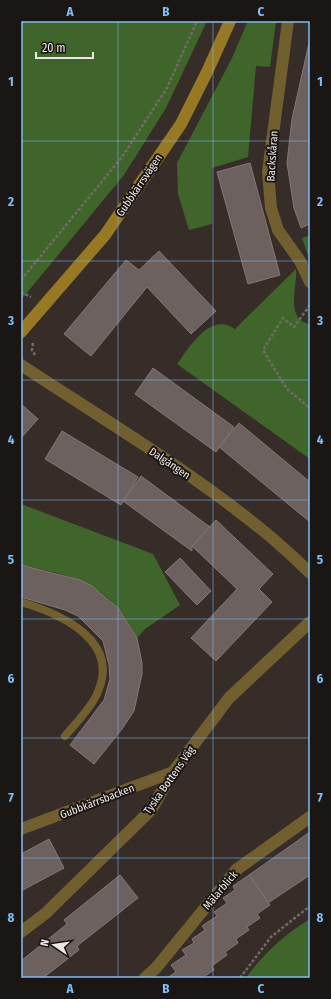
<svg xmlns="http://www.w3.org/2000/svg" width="331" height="999" font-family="'Fira Sans Condensed',sans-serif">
<rect width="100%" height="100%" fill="#362d28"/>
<g fill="#40652a">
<polygon points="21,21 207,21 166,108 124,175 21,300"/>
<polygon points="248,21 276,21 270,67 256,66 248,157 212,168 212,224 189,230 178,194 177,163 231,60"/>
<polygon points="310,235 310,261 302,238"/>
<path d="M296 269C298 285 284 319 310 324V459L177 364C189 348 210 311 235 329Z"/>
<path d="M21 504 153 554 180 605 145 629 137 638C108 583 79 577 21 565Z"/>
<path d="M310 919V978H246C263 954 285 934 310 919Z"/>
</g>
<g fill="#6d6160" stroke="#847776">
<polygon points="309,43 310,224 301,228 294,208 287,163 292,119"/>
<polygon points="250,163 280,275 248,284 217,172"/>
<polygon points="159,251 216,311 191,334 147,287 91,356 64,334 126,260 139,270"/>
<polygon points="153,368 234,427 216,452 135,394"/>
<polygon points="21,404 38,419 21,438"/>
<polygon points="239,423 310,482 310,522 219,447"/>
<polygon points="62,431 138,477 121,505 45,459"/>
<polygon points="141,476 210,527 192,546 192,551 123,501"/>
<polygon points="216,520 273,574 259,589 272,602 216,661 191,638 237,589 192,546"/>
<polygon points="180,558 211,591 197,605 165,572"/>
<polygon points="21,565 80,580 92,586 118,608 137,638 142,663 142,674 134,711 122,729 94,764 70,745 104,700 110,679 109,665 103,641 78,616 65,610 21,597"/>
<polygon points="310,832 310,875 268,903 249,875"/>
<polygon points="49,839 64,868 21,891 21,854"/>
<polygon points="120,875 138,898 77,946 79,950 43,978 21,978 21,961 67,924 64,920"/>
<polygon points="249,875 270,905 257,914 260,918 247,927 249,930 236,939 238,943 225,952 227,955 212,966 214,970 202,978 167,978 176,972 171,965 186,955 182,950 194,943 192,939 205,930 202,926 217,916 214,912 227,903 223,898 235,890 233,886"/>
</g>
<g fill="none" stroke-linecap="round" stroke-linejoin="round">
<g stroke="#736b67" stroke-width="2.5" stroke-dasharray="3 2" stroke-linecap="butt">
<polyline points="21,280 122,157 167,88 197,21"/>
<polyline points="21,292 31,297"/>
<polyline points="310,305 294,327 283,318 263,350 287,389 310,408"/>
<polyline points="33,343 32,350 35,355"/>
<polyline points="240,978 271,937 310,906"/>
</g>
<path stroke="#725f2f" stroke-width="8" d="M21 602C61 614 122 641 97 694 91 708 75 724 65 736"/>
<g stroke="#725f2f" stroke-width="12">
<polyline points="288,21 268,172 271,208 278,230 300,261 310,282"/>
<path d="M21 365C106 421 194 473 272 538 285 549 298 561 310 573"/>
<polyline points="21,829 173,772"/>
<polyline points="21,932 46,913 151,810 173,772 229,698 310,622"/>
<polyline points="145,978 156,968 236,870 310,817"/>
</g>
<polyline stroke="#977923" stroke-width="12" points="21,332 105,235 181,124 207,72 230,21"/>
</g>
<path fill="none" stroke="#7cbef9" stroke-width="1" stroke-opacity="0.55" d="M118 21V978M213 21V978M21 141H310M21 261H310M21 380H310M21 500H310M21 619H310M21 738H310M21 858H310"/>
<g text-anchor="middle" stroke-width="4" stroke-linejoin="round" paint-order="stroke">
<g font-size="11" fill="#ede7e4" stroke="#1a1614">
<text transform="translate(272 156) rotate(-86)" y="4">Backskåran</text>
<text transform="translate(139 185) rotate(-56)" y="4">Gubbkärrsvägen</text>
<text transform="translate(170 463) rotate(34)" y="4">Dalgången</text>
<text transform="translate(169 780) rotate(-55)" y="4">Tyska Bottens Väg</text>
<text transform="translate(97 801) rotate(-21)" y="4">Gubbkärrsbacken</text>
<text transform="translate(220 890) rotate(-50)" y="4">Mälarblick</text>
</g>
</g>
<rect width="331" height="999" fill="none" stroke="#1a1614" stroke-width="44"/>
<g transform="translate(54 945) rotate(283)" stroke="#1a1614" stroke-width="3" paint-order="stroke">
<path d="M0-3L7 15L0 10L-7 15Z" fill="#ede7e4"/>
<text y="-6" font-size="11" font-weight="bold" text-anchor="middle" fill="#ede7e4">N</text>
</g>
<path d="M36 52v6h57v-6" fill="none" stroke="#ede7e4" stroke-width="2"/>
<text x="42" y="52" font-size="12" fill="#ede7e4" stroke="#1a1614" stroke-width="3" paint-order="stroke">20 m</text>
<rect x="22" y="22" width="287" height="955" fill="none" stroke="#7cbef9" stroke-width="1.5"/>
<g font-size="13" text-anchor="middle" font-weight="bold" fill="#7cbef9">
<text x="70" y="16">A</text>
<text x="166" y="16">B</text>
<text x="261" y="16">C</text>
<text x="11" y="86">1</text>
<text x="320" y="86">1</text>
<text x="11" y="206">2</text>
<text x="320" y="206">2</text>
<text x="11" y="325">3</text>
<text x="320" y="325">3</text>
<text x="11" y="444">4</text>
<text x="320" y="444">4</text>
<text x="11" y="564">5</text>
<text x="320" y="564">5</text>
<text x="11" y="683">6</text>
<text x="320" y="683">6</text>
<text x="11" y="802">7</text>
<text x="320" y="802">7</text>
<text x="11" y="922">8</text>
<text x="320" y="922">8</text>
<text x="70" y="993">A</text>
<text x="166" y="993">B</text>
<text x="261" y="993">C</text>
</g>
</svg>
